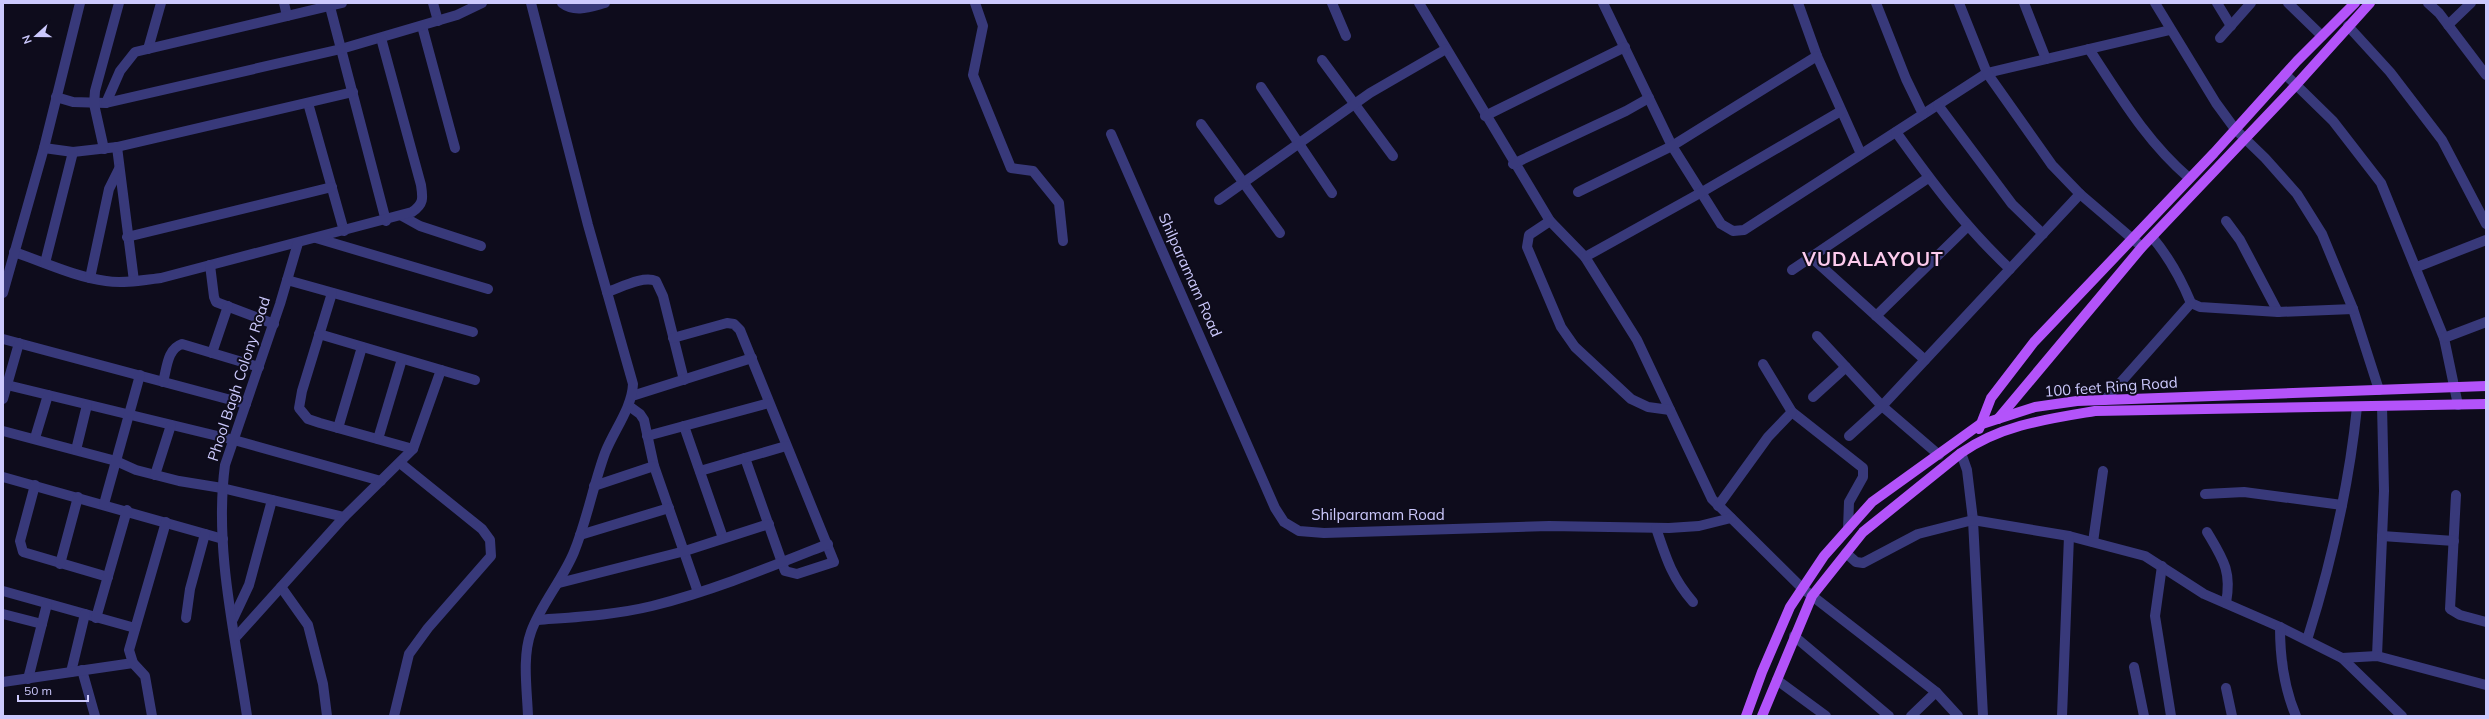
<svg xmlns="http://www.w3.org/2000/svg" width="2489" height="719" font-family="Mulish,sans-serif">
<rect width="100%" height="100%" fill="#0e0c1c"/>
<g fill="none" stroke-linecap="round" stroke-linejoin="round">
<g stroke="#38397a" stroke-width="10">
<polyline points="284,3 287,16"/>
<polyline points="329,3 386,221"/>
<polyline points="433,3 438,21"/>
<path d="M562 3C575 13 590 7 605 3"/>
<polyline points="975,3 983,26 973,75 1011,168 1033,171 1059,203 1063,241"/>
<polyline points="1332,3 1346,36"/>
<polyline points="1419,3 1550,221 1585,257 1637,340 1712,499 1802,588 1936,692 1958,716"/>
<polyline points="1603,3 1672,146 1721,224 1733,231 1744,230 1987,73 2170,30"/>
<polyline points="1798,3 1817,56 1861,154"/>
<polyline points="1876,3 1906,79 1923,114"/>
<polyline points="1959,3 1987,73 2052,165 2080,194 2142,247"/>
<polyline points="2024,3 2046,59"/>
<polyline points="2155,3 2216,103 2235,129 2265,158 2297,194 2322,234 2353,309 2379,390"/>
<polyline points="2217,3 2231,26"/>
<polyline points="2288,3 2322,36"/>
<polyline points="2428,3 2439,13 2486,75"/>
<polyline points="2448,25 2471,3"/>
<polyline points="422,26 455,148"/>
<polyline points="2348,26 2390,72 2442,140 2486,224"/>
<polyline points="2220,38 2251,3"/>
<polyline points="148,49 161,3"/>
<path d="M2089 49C2120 96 2146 141 2189 178"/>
<polyline points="1322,60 1393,156"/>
<polyline points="2285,74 2333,121 2381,183 2444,338 2458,405"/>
<polyline points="1261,87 1332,193"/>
<polyline points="56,97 73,102 106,103 341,49 457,15 482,3"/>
<polyline points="106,103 120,71 135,52 342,3"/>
<polyline points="308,103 344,231"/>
<polyline points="1938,105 2012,204 2043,234"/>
<polyline points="1485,116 1625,47"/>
<polyline points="1201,124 1280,233"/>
<path d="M1896 132C1931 181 1966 228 2010 269"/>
<polyline points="1111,134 1275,508 1284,522 1299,531 1324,533 1549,526 1669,528 1699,526 1731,518"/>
<polyline points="117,147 134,281"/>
<polyline points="44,148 73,152 117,147 353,92"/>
<polyline points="104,149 94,104 95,91 119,3"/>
<polyline points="1513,164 1626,111 1649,98"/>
<polyline points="1578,192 1672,146 1817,56"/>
<polyline points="1219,200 1370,93 1446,49"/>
<polyline points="402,216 420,226 481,246"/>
<polyline points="1550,221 1529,235 1527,247 1561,327 1575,347 1631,399 1648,407 1670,410"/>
<polyline points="2226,221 2240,240 2278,312"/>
<polyline points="127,237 332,187"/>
<path d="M2152 237C2169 257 2181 279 2191 303L2200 307 2278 312 2353 309"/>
<polyline points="316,238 488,289"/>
<path d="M14 252C44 262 75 277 106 281 124 284 144 280 161 278L412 212C424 204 423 198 421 185L381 38"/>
<polyline points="1585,257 1702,192 1841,111"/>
<polyline points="1811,257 1925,360"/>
<polyline points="45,263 73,152"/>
<polyline points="210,265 214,297 216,302 274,324"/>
<polyline points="2417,267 2486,240"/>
<polyline points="1792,270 1928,178"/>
<polyline points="90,278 109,189 119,169"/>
<polyline points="287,280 473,332"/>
<path d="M607 292C620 288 643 275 656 281L663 296 684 380"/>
<polyline points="3,293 44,148 80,3"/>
<polyline points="332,293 302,391 299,408 308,419 320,423 413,449"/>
<polyline points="1876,316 1968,226"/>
<polyline points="319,334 475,380"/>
<polyline points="1817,336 1882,406 1939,455"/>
<polyline points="673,338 727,323 734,324 740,330 834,562 797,574 785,571 745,458"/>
<polyline points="2444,338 2486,322"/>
<polyline points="3,339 246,404"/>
<polyline points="212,353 228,306"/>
<polyline points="1763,364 1792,412 1863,468 1863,477 1849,502 1848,529"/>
<path d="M163 382C167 368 167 349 182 344L259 367"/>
<polyline points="7,385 234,440 381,481"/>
<polyline points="632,396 752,358"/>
<polyline points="1813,397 1846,367"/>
<polyline points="3,399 19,343"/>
<polyline points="2105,400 2191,303"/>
<polyline points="629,406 640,414 644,420 654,466 698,592"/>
<polyline points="684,426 723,538"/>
<polyline points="338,428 362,347"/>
<polyline points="3,431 116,461 136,470 179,481 222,488 344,517"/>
<polyline points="647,436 769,403"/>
<polyline points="1849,436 1882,406 2080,194"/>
<polyline points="35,438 48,395"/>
<polyline points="378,439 402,359"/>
<polyline points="76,450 87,405"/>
<polyline points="1961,453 1967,470 1973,520 1983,716"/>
<polyline points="700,471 786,446"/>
<polyline points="155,475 171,425"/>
<polyline points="3,477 223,539"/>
<polyline points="35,485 20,541 23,552 108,577"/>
<polyline points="594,486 654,466"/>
<polyline points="2205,494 2244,492 2342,505"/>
<polyline points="2456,495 2450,609 2460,615 2486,622"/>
<polyline points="104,504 140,375"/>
<polyline points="1718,506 1768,437 1792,412"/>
<path d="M1656 528C1666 558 1672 578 1693 602"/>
<path d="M2207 532C2223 559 2232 571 2226 603"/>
<polyline points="580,535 669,508"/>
<polyline points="2382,536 2454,541"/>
<polyline points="2093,542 2103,471"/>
<polyline points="1846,553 1856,562 1863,563 1918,534 1973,520 2069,536 2145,556 2204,594 2280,627 2342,658 2402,716"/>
<polyline points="60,564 78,497"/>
<polyline points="2162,566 2155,616 2171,716"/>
<polyline points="559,583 685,551 769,524"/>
<polyline points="281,587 308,625 323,684 327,716"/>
<polyline points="3,591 135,628"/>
<polyline points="3,614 42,624"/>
<polyline points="96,618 127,510"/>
<polyline points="186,618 190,589 205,534"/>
<polyline points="233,619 249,585 272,500"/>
<path d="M538 620C576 617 615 615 652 606 712 591 770 567 828 544"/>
<path d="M2280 627C2280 657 2284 688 2296 716"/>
<polyline points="1794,636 1889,716"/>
<polyline points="236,637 344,517 413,449 441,370"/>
<path d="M2307 640C2331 564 2349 486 2357 407"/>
<polyline points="2377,656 2384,491 2382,406"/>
<polyline points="2342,658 2377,656 2486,685"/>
<polyline points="2134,667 2144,716"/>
<polyline points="82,670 95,716"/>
<polyline points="71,672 85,614"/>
<polyline points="28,679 47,604"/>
<polyline points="1777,680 1826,716"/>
<polyline points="3,682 133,663"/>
<polyline points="2226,688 2232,716"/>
<polyline points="152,716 145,676 133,663 129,650 166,522"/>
<path d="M247 716C235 634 214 548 225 465L280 304 298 243"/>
<polyline points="394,716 409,654 428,628 491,556 490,540 482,529 400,463"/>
<path d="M528 716C527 689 522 657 531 632 540 606 563 579 574 552 587 520 593 486 605 453 614 430 632 408 633 384L588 225 531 3"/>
<polyline points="1911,716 1936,692"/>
<polyline points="2062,716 2069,536"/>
</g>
<g stroke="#b353fa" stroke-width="10">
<polyline points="1998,419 2142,247 2296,85 2370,3"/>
<polyline points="1979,429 1991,398 2034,342 2214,153 2297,61 2355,3"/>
<polyline points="1746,716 1762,672 1790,607 1824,556 1872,502 1979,425 2035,407 2077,401 2486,386"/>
<path d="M1762 716 1812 596 1863 532 1961 453C2001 425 2047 419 2095 411L2486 404"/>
</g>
</g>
<g text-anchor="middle" stroke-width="4" stroke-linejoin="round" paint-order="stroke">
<g font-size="15" fill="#ccc9fd" stroke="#0e0c1c">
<text transform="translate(1190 275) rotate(66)" y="5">Shilparamam Road</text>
<text transform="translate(239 379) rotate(-72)" y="5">Phool Bagh Colony Road</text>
<text transform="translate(2111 387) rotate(-4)" y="5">100 feet Ring Road</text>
<text x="1378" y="520">Shilparamam Road</text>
</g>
<g font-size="19" font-weight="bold" letter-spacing="1" fill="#fdcbed" stroke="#0e0c1c">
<text x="1873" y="266">VUDALAYOUT</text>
</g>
</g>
<rect width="2489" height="719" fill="none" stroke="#ccc9fd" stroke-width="8"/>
<g transform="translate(36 36) rotate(249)" stroke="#0e0c1c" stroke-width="3" paint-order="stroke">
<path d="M0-3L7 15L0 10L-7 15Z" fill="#ccc9fd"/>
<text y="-6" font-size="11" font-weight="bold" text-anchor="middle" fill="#ccc9fd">N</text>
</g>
<path d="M18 695v6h70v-6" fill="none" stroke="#ccc9fd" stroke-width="2"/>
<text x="24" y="695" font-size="12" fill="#ccc9fd" stroke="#0e0c1c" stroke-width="3" paint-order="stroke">50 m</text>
</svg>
